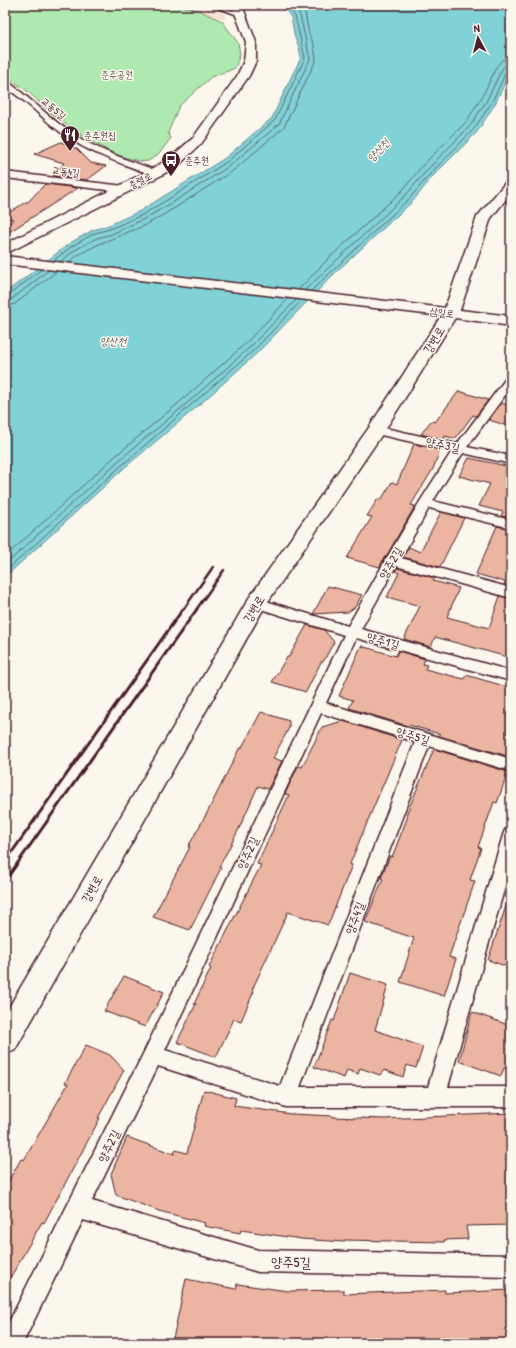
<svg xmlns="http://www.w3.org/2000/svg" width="516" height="1348" font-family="'Patrick Hand','Poor Story',sans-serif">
<rect width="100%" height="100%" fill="#fbf7ec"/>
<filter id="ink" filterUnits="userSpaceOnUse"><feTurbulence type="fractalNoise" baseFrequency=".025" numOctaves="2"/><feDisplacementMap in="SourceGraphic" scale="8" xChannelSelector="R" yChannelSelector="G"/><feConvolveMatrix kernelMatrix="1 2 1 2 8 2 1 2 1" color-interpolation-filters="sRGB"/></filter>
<g filter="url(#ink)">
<polygon fill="#f6e3d6" points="182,5 224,5 225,20"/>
<path fill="#aeeab0" stroke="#7c846e" d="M5 5H178L198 10 222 21 238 43 240 54 235 68 228 71 211 77 179 106 168 133 171 138C163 148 160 155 148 161 142 163 133 159 127 158 99 149 74 131 51 113 37 101 23 83 5 79Z"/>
<polygon fill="#81d2d7" stroke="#6b8a92" points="281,5 511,5 511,70 495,104 477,132 433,176 413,201 338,270 256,354 198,406 123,469 5,577 5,293 70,243 93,230 109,225 140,211 225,158 272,118 293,73 301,58 299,47 295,38 291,17"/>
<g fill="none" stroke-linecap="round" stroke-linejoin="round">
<g stroke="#606770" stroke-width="1">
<polyline points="53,261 72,246 95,233 110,229 142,215 172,197 228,161 275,120 305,58 295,16 286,5"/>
<polyline points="60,262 75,250 97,238 112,234 144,219 175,201 231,165 279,124 310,59 300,15 293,5"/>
<polyline points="69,263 78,255 99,244 146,225 178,206 234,170 284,127 316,60 314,45 309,34 305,13 301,5"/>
<polyline points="298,290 328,259 402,191 423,165 466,122 482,97 497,66 502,60 511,58"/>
<polyline points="305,290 406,195 427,170 470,126 487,100 502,69 506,65 511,64"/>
<polyline points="311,291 410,198 431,173 474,129 492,102 506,72 511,69"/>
<polyline points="5,296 9,295 42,269"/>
<polyline points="5,301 12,299 49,270"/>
<polyline points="5,307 15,304 57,271"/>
<polyline points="5,557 113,458 188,395 246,343 288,299"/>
<polyline points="5,565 117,462 192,399 250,347 296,300"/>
<polyline points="5,572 121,466 253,351 302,300"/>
</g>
</g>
<g fill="#ecb5a1" stroke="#4a1f2b">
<polygon points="61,142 77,149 91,163 106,166 87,180 53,176 64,163 34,154"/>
<polygon points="45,184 78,188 9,232 5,227 13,219 5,217 5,215 26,202 28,202"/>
<polygon points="459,391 488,400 476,416 473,415 455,439 445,436 444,440 421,434 431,421 435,422"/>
<polygon points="501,403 511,406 511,427 489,420"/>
<polygon points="414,444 440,450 433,469 411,505 415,506 387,555 383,559 380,567 347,558 372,517 367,516 378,499 381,500 392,482 397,484"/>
<polygon points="469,458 511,467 511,518 501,516 503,512 479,506 490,484 459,476"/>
<polygon points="441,512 464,518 440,567 403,557 409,547 420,552"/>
<polygon points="497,526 511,529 511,586 504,585 505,582 476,574"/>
<polygon points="397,568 435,578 433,581 459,588 447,617 489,628 500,596 511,599 511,658 435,637 431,647 404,639 420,606 387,597 399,573 395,571"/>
<polygon points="328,586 362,595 355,607 348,612 313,614"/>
<polygon points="307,625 324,630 334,642 323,662 321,662 306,692 272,682 287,657 289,657"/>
<polygon points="361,646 396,656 398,651 425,659 423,664 427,665 425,669 464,679 466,675 511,688 511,757 439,736 440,734 409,725 408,726 349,708 353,700 339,696"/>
<polygon points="261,712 289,721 289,728 273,758 282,761 268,789 258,786 238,831 219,867 221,868 190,930 153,917 190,847 188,847 208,811 239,749 241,749"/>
<polygon points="343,721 402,740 361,837 350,864 352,865 328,925 288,912 252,990 254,991 241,1021 234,1019 216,1057 177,1042 196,1004 194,1004 211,968 209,967 261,865 257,864 289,795 285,794 298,766 302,767 322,727"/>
<polygon points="434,749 508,772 497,803 494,802 478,847 481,848 470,880 475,881 449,957 456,959 444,996 400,982 414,938 365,922 383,879 381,878 384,870 390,856 392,857 408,816 406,815"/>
<polygon points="507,903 511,904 511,968 488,960"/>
<polygon points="350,973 388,985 375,1030 423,1047 416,1068 407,1065 403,1077 384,1070 380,1075 360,1068 358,1074 347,1070 344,1078 314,1067 332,1020 334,1021"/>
<polygon points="124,976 164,992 145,1027 104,1011"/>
<polygon points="472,1012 511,1026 511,1069 504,1068 501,1076 459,1061"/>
<polygon points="86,1045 110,1055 124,1070 98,1118 100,1118 44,1223 42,1222 5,1287 5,1187 21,1159 24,1160 68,1084 65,1083"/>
<polygon points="204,1090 236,1098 234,1106 291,1114 333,1116 333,1117 384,1119 511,1113 511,1225 466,1226 468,1239 444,1240 444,1242 344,1240 344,1242 301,1239 241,1230 240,1233 204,1226 205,1223 159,1211 116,1195 111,1174 127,1137 174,1154 175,1150 187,1153"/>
<polygon points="186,1279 236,1289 237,1284 288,1291 344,1290 344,1294 445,1290 445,1293 511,1290 511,1343 172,1343"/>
</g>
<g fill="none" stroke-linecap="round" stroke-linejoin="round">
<defs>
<g id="street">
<polygon points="210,5 220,5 244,14 238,15"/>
<path d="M5 84H11C33 101 53 121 76 136 102 152 130 161 158 171L159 173 155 176 152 175C121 163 90 154 63 134 46 122 22 96 5 88Z"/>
<polygon points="5,172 124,186 129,189 124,192 5,178"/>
<path d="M511 376V387L467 447 511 456V464L463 453 433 501 511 520V528L429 508 401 558 511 588V598L396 566 361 629 511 671V681L356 638 326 703 511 759V771L429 746 300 1087H428L503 835 505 830 511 828V865L448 1087H511V1107H286L158 1066 92 1201 258 1250 511 1255V1277L258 1272 83 1220 23 1343H5V1330L146 1048 344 635 251 606 249 603 251 600 256 598 348 626 385 561 384 560 388 556 419 503 452 451 372 433 370 430 372 427 376 426 457 444 507 377ZM321 713 415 742 280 1086 165 1050Z"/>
</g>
<g id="secondary">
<polygon points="232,5 242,5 256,42 256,61 249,76 201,144 180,164 160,176 5,254 5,244 150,170 170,158 193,138 237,76 244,61 246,42"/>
<polygon points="511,181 511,193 491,218 460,310 511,316 511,326 455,318 385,430 265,606 15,1050 5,1054 5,1014 249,598 368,429 441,316 5,264 5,256 445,308 477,217 506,182"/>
</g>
</defs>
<use href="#street" stroke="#4a1f2b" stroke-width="3"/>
<use href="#secondary" stroke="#4a1f2b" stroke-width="3"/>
<use href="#street" fill="#fbf7ec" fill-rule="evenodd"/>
<use href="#secondary" fill="#fbf7ec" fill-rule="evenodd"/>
<g stroke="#4a1f2b" stroke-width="2.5">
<polyline points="183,610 213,567"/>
<polyline points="196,610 224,570"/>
</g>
<g stroke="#4a1f2b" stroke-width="3">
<polyline points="5,862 183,609"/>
<polyline points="5,881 197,609"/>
</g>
</g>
</g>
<defs>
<symbol id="restaurant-pin" viewBox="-11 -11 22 30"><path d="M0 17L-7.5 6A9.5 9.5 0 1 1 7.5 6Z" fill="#4a1f2b" stroke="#fbf7ec"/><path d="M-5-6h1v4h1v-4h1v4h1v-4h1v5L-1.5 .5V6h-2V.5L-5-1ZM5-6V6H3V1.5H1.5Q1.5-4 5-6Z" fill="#fff"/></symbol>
<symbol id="bus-pin" viewBox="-11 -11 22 30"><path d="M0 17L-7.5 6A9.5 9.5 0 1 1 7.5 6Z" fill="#4a1f2b" stroke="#fbf7ec"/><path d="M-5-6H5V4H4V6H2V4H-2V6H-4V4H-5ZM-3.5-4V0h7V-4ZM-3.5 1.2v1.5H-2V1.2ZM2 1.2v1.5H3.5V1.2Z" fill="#fff"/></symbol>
</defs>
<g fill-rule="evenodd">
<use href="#restaurant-pin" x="59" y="124" width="22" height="30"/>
<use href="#bus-pin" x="160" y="149" width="22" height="30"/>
</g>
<g text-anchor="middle" stroke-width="3" stroke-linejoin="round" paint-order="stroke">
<g font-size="10" fill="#63524c" stroke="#fbf7ec">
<text x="117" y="78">춘추공원</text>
</g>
<g font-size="10" fill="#4a1f2b" stroke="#fbf7ec">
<text transform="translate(54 108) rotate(40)" y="4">교동5길</text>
<text transform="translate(66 171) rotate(7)" y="4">교동4길</text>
<text transform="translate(140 180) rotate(-27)" y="4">충렬로</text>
<text transform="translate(442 312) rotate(8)" y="4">삼일로</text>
</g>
<g font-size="10" fill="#4a1f2b" stroke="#fbf7ec" text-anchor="start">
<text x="84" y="139">춘추원집</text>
<text x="185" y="164">춘추원</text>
</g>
<g font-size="11" font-style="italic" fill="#5a555f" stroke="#fbf7ec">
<text transform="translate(378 150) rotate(-47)" y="4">양산천</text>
<text x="113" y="345">양산천</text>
</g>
<g font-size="12" fill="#4a1f2b" stroke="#fbf7ec">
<text transform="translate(434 340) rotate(-58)" y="4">강변로</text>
<text transform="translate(443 445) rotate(12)" y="4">양주3길</text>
<text transform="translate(391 563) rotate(-60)" y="4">양주2길</text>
<text transform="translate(254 609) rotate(-59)" y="4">강변로</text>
<text transform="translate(383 641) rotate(16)" y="4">양주1길</text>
<text transform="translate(413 736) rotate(17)" y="4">양주5길</text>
<text transform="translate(248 853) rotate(-65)" y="4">양주2길</text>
<text transform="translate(92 889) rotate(-60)" y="4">강변로</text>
<text transform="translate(355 918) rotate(-69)" y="4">양주4길</text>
<text transform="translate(109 1146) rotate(-64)" y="4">양주2길</text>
</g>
<g font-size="14" fill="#4a1f2b" stroke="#fbf7ec">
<text transform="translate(291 1262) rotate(1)" y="5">양주5길</text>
</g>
</g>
<rect width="516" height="1348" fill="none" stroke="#fbf7ec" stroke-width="20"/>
<rect x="10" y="10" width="496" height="1328" fill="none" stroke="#4a1f2b" stroke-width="1.5" filter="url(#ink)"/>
<g transform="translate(478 38) rotate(353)" stroke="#fbf7ec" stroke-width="3" paint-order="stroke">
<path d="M0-3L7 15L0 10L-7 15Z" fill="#4a1f2b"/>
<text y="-6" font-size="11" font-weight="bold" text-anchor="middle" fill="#4a1f2b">N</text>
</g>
</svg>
